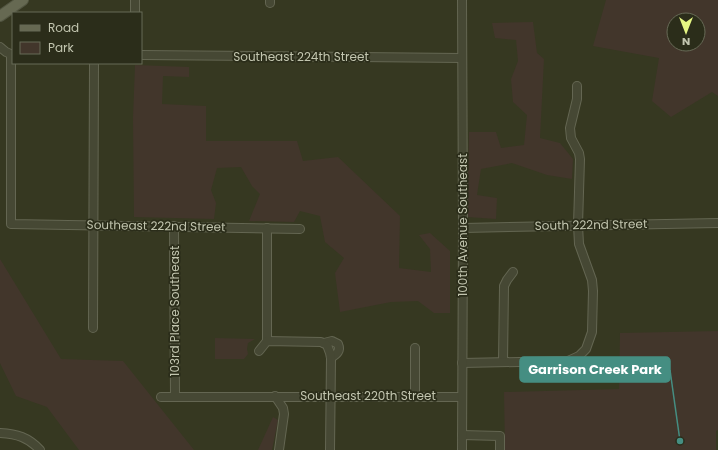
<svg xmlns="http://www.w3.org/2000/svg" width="718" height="450" font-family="Poppins,sans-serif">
<rect width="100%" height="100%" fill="#363821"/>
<g fill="#42362b" fill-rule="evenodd">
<path d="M606 0H718V96L712 92 671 117 652 101 659 58 593 46ZM674 20H698V44H674Z"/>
<polygon points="533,22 537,53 544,59 540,138 560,143 573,159 572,179 547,175 512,163 481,169 477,195 497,198 496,219 467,217 469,132 496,132 501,148 524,145 527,115 513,102 511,79 518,61 516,40 495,38 492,23"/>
<polygon points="135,65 189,67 189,77 163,76 162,104 206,106 206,141 297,141 303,161 338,157 400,216 399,268 431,272 430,249 419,235 430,233 450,251 450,313 434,313 418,301 391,302 340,312 335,273 344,258 325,242 320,216 300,211 294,222 249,221 260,194 252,186 241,167 217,168 211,190 216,203 214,219 134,217 133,118"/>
<polygon points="0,259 61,359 123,361 194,450 79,450 47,407 16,396 0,363"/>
<polygon points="718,331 718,430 716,431 716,450 505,450 504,392 619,389 620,333"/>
<polygon points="215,338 255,339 248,343 247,349 248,354 244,359 215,359"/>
<polygon points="273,417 278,420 272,450 258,450"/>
</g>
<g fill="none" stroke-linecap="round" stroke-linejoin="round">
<defs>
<g id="minor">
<polyline points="135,0 135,13"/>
<polyline points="270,0 270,3"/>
<polyline points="0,47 6,52 13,55"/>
<polyline points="11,55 11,224 300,229"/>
<polyline points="141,55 462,58"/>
<polyline points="174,226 175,396"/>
<polyline points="463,228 718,223"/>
<polyline points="93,328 94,63"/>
<polyline points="267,341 267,228"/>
<path d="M324 343 332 341 338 344C341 351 337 354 331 358"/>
<polyline points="259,351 267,341 321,342 327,345 330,353 331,358 330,450"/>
<polyline points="503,362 504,286 507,280 513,272"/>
<polyline points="462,363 568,361 579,356 586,349 592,332 593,291 592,280 579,244 578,225 580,159 579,153 571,138 570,128 577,99 577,86"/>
<polyline points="275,396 283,408 284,414 279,450"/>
<polyline points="415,396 415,348"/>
<polyline points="161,397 462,397"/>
<path d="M0 433C17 434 28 437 40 450"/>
<polyline points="462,435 500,436 500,450"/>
<polyline points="462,450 463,228 462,0"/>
</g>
<polyline id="major" points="0,16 23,0"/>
</defs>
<use href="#minor" stroke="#646652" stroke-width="10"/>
<use href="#major" stroke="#525541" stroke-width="12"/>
<use href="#minor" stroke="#464834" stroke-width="8"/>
<use href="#major" stroke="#666952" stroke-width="10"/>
</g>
<g text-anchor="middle" stroke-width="3.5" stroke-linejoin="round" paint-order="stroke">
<g font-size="12" fill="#c2c5af" stroke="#2b2d1a">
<text x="301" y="61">Southeast 224th Street</text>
<text transform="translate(463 225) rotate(-90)" y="4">100th Avenue Southeast</text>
<text transform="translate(591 225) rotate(-1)" y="4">South 222nd Street</text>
<text transform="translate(156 226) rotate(1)" y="4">Southeast 222nd Street</text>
<text transform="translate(175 311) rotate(-90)" y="4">103rd Place Southeast</text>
<text x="368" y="400">Southeast 220th Street</text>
</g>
</g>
<path fill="none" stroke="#458e82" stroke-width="1.5" d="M680 441L670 370"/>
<circle fill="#458e82" stroke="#2b2d1a" stroke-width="1.5" cx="680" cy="441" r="4"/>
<rect fill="#458e82" stroke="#458e82" stroke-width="1.5" x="520" y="357" width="150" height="25" rx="4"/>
<g font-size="13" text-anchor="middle" font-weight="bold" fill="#fff">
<text x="595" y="374">Garrison Creek Park</text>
</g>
<rect x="12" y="12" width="130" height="52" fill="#2b2d1a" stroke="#676a56"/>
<rect x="20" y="25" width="20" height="6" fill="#666952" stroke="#676a56"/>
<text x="48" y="32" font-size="12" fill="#c2c5af">Road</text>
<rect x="20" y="42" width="20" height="12" fill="#42362b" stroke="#676a56"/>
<text x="48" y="52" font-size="12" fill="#c2c5af">Park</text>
<g transform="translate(686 32) rotate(180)"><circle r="19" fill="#2b2d1a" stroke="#676a56"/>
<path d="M0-3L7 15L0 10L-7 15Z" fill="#e5f683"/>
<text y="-6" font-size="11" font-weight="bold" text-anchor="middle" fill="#c2c5af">N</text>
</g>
</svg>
